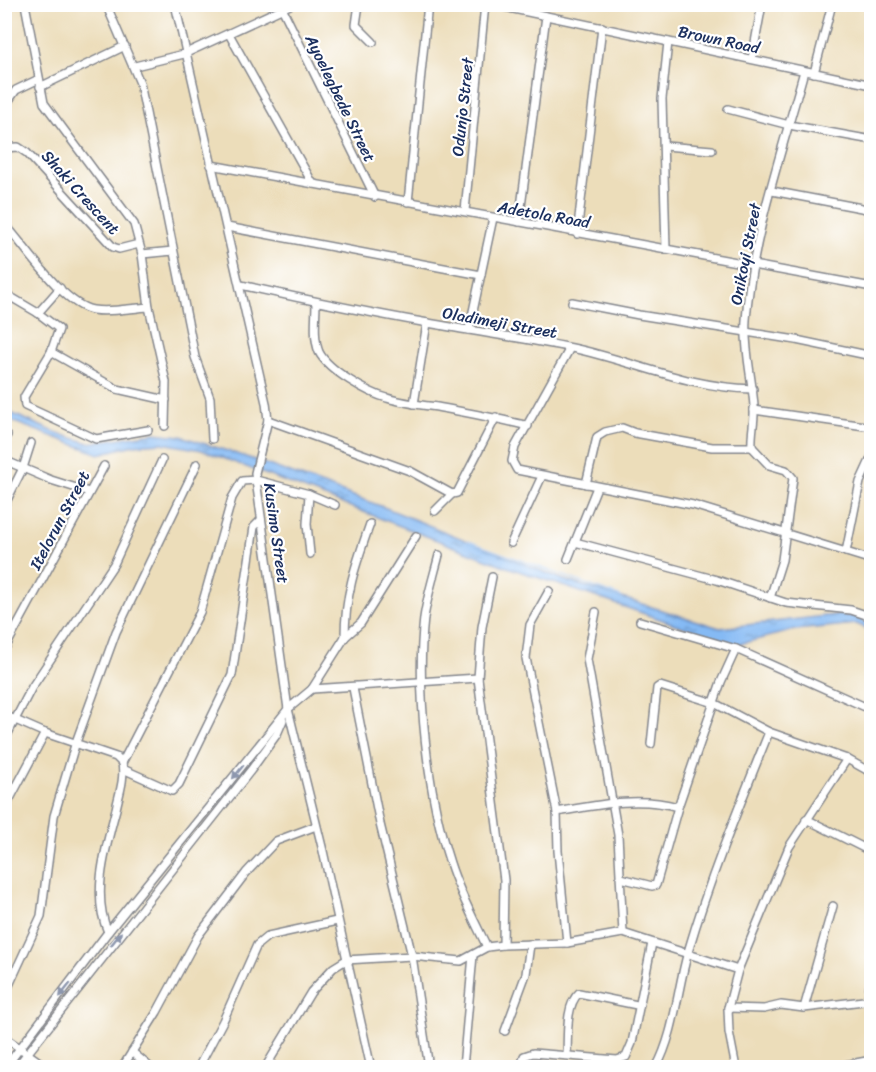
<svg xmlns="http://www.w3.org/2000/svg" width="876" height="1072" font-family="Sriracha,sans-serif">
<defs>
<pattern id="water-ripples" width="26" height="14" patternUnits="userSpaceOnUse" patternTransform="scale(1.5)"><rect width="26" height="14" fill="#85baf4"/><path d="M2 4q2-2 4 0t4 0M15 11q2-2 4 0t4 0" fill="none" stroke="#6c98c9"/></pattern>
</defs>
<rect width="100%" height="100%" fill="#fff"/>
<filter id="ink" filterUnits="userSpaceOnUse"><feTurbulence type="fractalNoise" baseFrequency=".0167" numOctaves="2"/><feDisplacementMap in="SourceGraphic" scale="12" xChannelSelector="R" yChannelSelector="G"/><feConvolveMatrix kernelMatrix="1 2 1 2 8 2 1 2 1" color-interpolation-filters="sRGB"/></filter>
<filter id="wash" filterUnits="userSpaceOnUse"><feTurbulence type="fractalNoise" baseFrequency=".008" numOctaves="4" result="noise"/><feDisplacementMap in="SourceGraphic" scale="24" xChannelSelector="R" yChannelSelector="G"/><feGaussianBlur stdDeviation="1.35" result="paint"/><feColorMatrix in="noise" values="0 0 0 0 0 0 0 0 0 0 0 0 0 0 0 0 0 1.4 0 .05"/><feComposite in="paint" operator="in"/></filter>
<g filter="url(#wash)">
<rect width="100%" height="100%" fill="#ecddba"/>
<polygon fill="url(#water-ripples)" stroke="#5074a9" stroke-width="1.5" points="4,410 59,434 89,443 154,433 181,436 252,459 386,508 564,580 720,628 834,615 853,616 871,625 871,631 857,624 795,630 736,645 507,567 202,450 162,443 134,445 99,454 6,419"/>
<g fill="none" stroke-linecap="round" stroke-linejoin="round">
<polyline stroke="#85baf4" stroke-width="1.5" points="468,541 621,597"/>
</g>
</g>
<g filter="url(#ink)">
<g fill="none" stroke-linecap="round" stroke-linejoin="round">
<defs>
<g id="minor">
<polyline points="25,4 44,103 134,224 142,254 149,307 166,382 165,426"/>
<polyline points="106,4 140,83 195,357 210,398 212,439"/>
<polyline points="175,4 266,403 268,420 255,473 288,709 323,851 371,1068"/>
<polyline points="359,4 356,25 373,42"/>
<polyline points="490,4 872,85"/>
<polyline points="283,10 375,197"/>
<polyline points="229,34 313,184"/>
<polyline points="752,59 762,4"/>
<polyline points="135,66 184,54 292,4"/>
<polyline points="814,73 832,4"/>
<polyline points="40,87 125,46"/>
<polyline points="4,107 16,90 39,79"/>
<polyline points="728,109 789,125 872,140"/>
<polyline points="665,146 712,150"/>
<polyline points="4,148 18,147 27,153 113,247 119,249 139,244"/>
<polyline points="211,165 872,287"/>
<polyline points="772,191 872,210"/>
<polyline points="408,202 428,4"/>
<polyline points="465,211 485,4"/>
<polyline points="519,222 546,16"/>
<path d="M4 223C25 246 63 305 93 310 110 313 131 308 149 307"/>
<polyline points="227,227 481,275"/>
<polyline points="577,234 602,27"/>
<polyline points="666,249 662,99 668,42"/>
<polyline points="142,254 173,251"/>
<path d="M241 285C303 299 365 312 428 323 476 332 524 338 572 348 633 361 689 388 753 389"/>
<polyline points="4,293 38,313 59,329 51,352 24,397 25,406 96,439 148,430"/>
<path d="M316 302C316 318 313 337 319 352 328 370 368 393 387 398 403 403 421 405 437 407 468 413 498 418 528 426"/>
<polyline points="572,302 639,315 796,340 872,356"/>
<polyline points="4,307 10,297"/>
<polyline points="38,313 60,288"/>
<polyline points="469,330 493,218"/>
<polyline points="570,348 515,447 512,461 517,470 693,505 872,560"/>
<polyline points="51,352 117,389 166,400"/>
<polyline points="414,404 427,323"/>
<polyline points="754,410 872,427"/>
<polyline points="268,420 410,471 452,494"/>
<polyline points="4,439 7,435"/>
<path d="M752 447C751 433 755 420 754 406 752 378 744 348 746 320 752 236 782 152 804 71"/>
<polyline points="752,447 769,465 786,470 793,478 782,560 770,598"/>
<polyline points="4,460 51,480 89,492"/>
<polyline points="586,484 597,437 605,432 622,428 635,433 712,447 752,447"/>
<polyline points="309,494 335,505"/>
<polyline points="4,506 23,468 31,443"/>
<polyline points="435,511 452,494 457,493 496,417"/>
<polyline points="575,542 717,580 786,603 851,610 872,617"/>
<polyline points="511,543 542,476"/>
<polyline points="846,552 860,482 872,456"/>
<path d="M439 555C434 575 427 597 424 618 416 690 427 793 450 863 459 892 474 920 487 947"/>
<polyline points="568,559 597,487"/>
<polyline points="492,577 482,627 478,678 504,880 503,945"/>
<polyline points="549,591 530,625 526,658 557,812 558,851 567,943"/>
<polyline points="596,612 587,659 618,835 623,933"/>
<polyline points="640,621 736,649 872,710"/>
<path d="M345 637C345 593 356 564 370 524"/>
<polyline points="4,650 104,466"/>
<polyline points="353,688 380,824 412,956 429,1068"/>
<polyline points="312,689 478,678"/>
<polyline points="4,715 45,733 116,757 122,763"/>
<polyline points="4,741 32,687 114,564 162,460"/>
<polyline points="651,744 657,688 660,686 714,703 769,732 847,759 872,773"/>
<polyline points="123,769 172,791 179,784 232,675 254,527 261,520"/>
<polyline points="4,810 45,733"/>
<path d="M557 812C598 805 637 796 678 807"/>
<polyline points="806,819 872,852"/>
<polyline points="621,878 652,886 656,885 678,807 721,682 736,649"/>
<path d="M108 932C91 895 106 847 116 809 119 794 125 779 122 763L200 612 232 498 242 481 256 480 309 494 307 524 310 554"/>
<polyline points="4,996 41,916 54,816 75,745 116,632 197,464"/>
<polyline points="868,1000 872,970"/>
<polyline points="728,1008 764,1009 781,1005 804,1008 872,1000"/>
<polyline points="804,1008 833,906"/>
<polyline points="505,1031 526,974 530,944"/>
<polyline points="4,1037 48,1068"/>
<polyline points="132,1052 151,1068"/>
<path d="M567 1055C568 1038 565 1005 579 993L637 1005"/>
<polyline points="5,1068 108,932 272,729 288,709 312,689 345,637 361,623 416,536"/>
<polyline points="16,1068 251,770 277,734 283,720"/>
<polyline points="122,1068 157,1012 198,936 246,873 276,841 316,826"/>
<polyline points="198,1068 223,1021 257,945 268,936 337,921"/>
<polyline points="265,1068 311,992 333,968 346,960 412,956 461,961 487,947 503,945 567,943 623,933 738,970"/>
<polyline points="463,1068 473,955"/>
<polyline points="521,1068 524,1056 533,1053 617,1060 626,1057 632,1043 652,943"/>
<path d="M656 1068C675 1033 677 990 688 952 710 877 740 804 769 732"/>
<polyline points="736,1068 729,1032 728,1008 738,970 789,847 847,759"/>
<polyline points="829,1068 872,1060"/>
</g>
</defs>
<use href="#minor" stroke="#84868c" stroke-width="10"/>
<use href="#minor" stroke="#fff" stroke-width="7"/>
</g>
<defs><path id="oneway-solid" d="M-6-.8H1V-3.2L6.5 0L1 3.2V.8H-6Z" transform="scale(1.5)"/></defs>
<g fill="#8d97ae">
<use href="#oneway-solid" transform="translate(238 772) rotate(129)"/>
<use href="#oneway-solid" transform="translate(116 939) rotate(-52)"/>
<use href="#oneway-solid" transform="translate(65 990) rotate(128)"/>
</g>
</g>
<g text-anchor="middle" stroke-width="4.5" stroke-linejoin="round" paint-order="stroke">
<g font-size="16" fill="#1b2f5e" stroke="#fff">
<text transform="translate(719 39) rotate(12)" y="6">Brown Road</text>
<text transform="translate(341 98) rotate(64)" y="6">Ayoelegbede Street</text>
<text transform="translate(462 107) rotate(-84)" y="6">Odunjo Street</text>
<text transform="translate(81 192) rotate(48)" y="6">Shaki Crescent</text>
<text transform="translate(544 214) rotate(10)" y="6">Adetola Road</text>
<text transform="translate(745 254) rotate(-79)" y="6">Onikoyi Street</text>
<text transform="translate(500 322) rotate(10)" y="6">Oladimeji Street</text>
<text transform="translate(59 520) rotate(-62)" y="6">Itelorun Street</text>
<text transform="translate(277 533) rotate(82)" y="6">Kusimo Street</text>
</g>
</g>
<rect width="876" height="1072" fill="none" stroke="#fff" stroke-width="24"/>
</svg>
